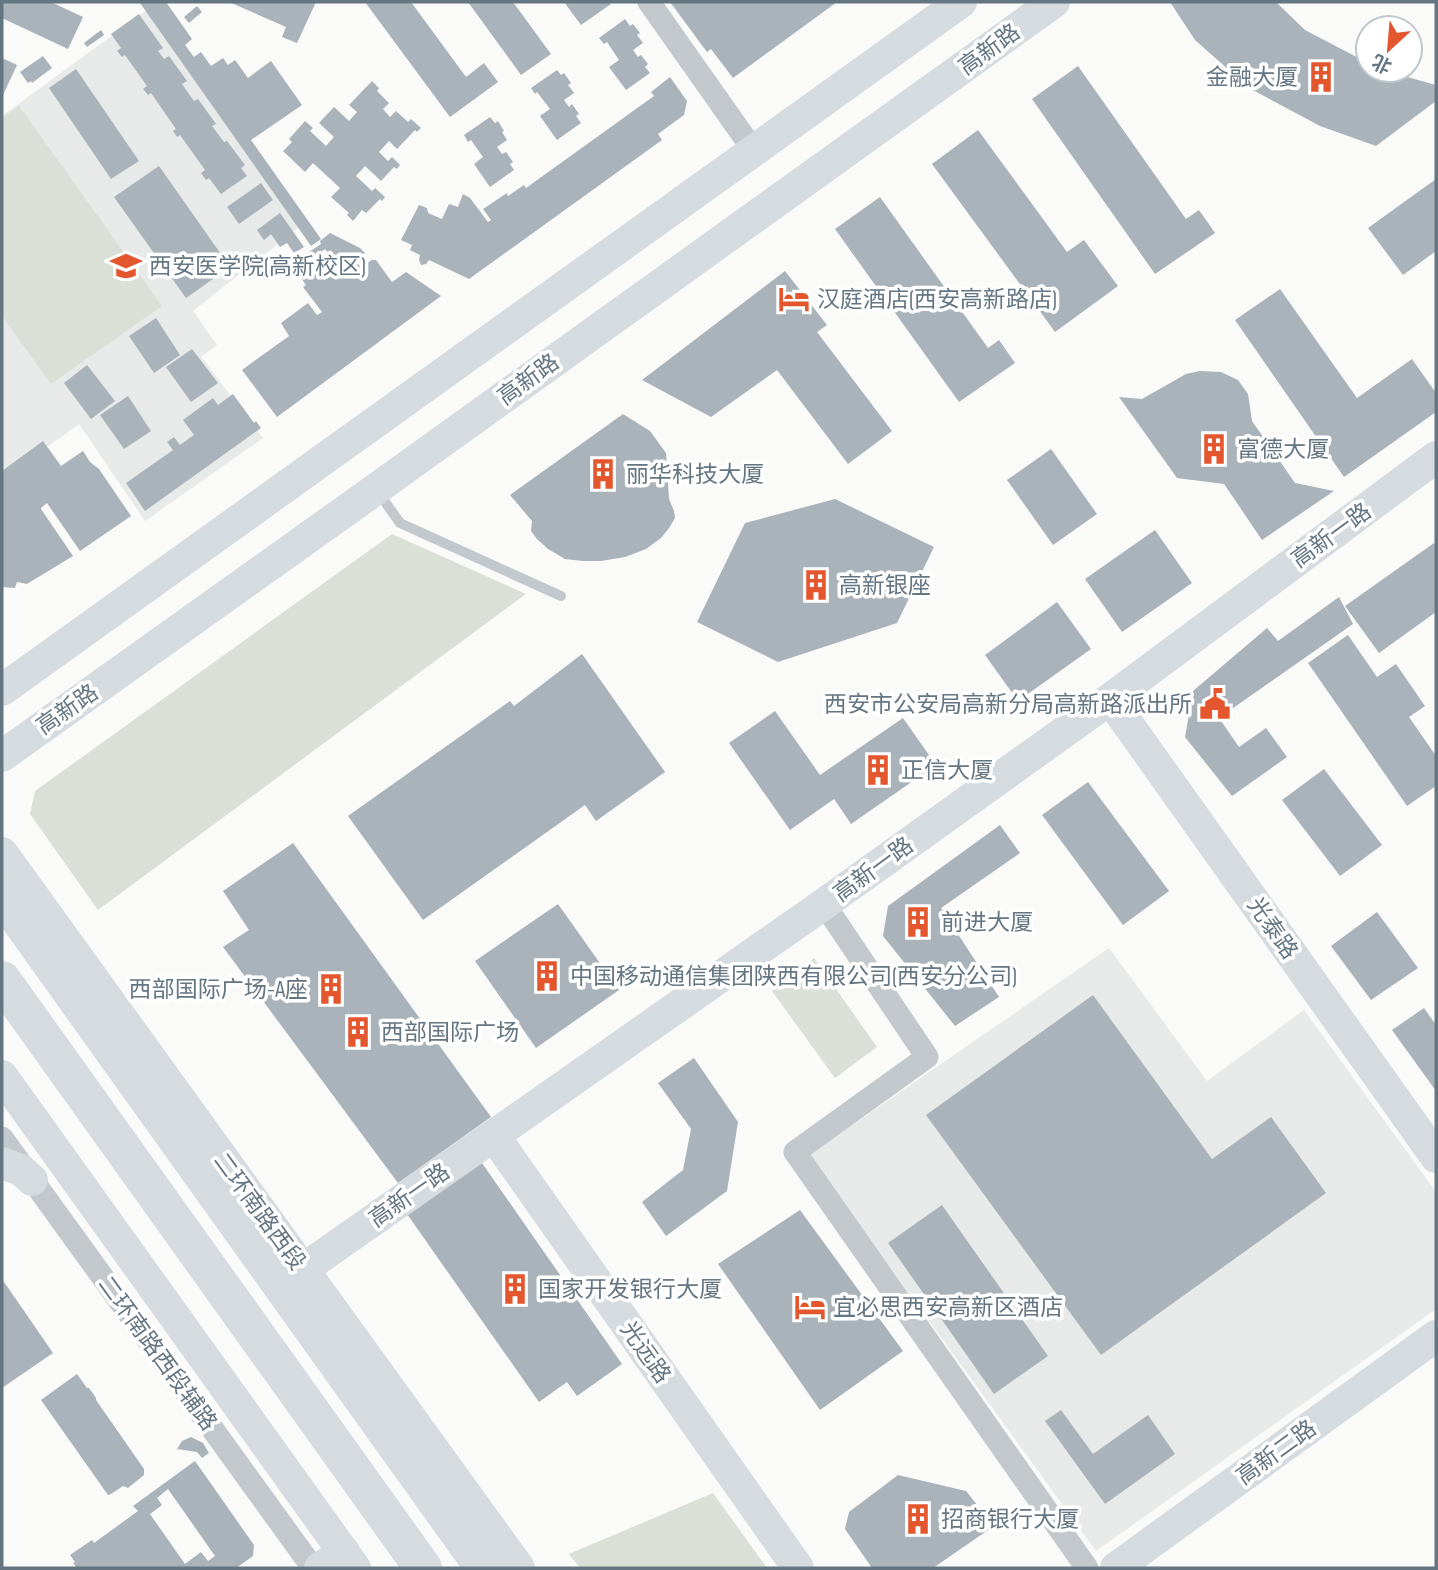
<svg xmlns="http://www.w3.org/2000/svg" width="1438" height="1570" font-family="'Sofia Sans Condensed','Noto Sans SC',sans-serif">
<rect width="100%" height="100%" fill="#fafaf8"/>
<g fill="#e8e9e9">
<polygon points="151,7 307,221 193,311 217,345 201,357 263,438 145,521 79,424 2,480 2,116"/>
<polygon points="1109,948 1207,1081 1304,1010 1436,1192 1436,1309 1096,1551 809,1155"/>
</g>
<g fill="#dadfd7">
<polygon points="19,106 162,306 51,384 2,316 2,118"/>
<polygon points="392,534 526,594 98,910 30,814 35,791"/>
<polygon points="814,958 877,1047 835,1078 772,991"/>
<polygon points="713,1493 767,1568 580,1568 569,1554"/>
</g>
<g fill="#aab3b9" fill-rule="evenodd">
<polygon points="2,2 51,2 83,17 68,49 2,18"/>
<polygon points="142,2 166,2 192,39 185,45 194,57 201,52 211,66 223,58 228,65 235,60 248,78 271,61 302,105 251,140 321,239 311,246 140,3"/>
<polygon points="229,2 316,2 297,43 282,37 286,27"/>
<polygon points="365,2 411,2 466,77 484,63 498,82 450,117"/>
<polygon points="468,2 513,2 551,54 521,75"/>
<polygon points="564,2 609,2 611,4 581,25"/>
<polygon points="670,2 837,2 733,78 711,49 707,52"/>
<polygon points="1170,2 1276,2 1305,30 1368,63 1368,70 1382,70 1436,85 1436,101 1376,146 1320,126 1249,88 1195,40"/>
<polygon points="197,6 202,12 189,23 184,17"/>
<polygon points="139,14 163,48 158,51 164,59 169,56 187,81 182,84 194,101 198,99 216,124 212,126 224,142 227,141 245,165 241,168 247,176 221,194 209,178 206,180 201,173 205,170 180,135 177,137 173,131 176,129 151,93 148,95 143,89 147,86 125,55 122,57 117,51 121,48 111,34"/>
<polygon points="625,19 630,26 633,24 640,33 637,35 643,43 633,50 638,57 641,55 648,64 645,67 650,73 626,90 609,67 619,60 607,42 604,44 599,38"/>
<polygon points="101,30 104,35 87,47 84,43"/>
<polygon points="43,56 52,68 32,83 31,81 28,83 20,72"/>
<polygon points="2,58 17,65 2,97"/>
<polygon points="1078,66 1186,219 1199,210 1215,233 1155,274 1032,99"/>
<polygon points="76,69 139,161 111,179 49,88"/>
<polygon points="557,70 561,75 564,73 571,83 568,85 574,93 564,100 569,107 572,104 579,114 576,116 581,123 557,140 540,116 550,109 537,92 535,94 531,88"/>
<polygon points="670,77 687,101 684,115 658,134 662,140 469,279 429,260 426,264 421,265 419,260 420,255 410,250 412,245 401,240 419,205 427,208 428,213 442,219 449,204 458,207 463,194 470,198 488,222 491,220 483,209 507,193 508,196 524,185 526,188 654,96 651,92"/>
<polygon points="372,81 379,88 377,91 389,103 383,109 390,117 396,111 408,122 411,119 421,128 417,132 415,130 397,149 389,141 379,152 388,161 392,157 400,165 397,169 394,167 381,181 365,166 356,176 372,191 375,188 385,197 382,201 380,199 366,213 362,210 353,221 347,215 349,213 331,197 340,188 313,163 305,172 283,151 292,142 289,139 305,121 313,128 310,131 326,146 334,137 319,123 334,107 349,121 357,112 349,105"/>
<polygon points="490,117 495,123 498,121 504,131 502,132 507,140 497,147 502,154 506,152 513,162 510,164 514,170 490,187 474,164 483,157 471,140 468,142 464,135"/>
<polygon points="978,130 1067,252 1084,240 1118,286 1055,332 932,164"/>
<polygon points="159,166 230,267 186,298 114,197"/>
<polygon points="1436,179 1436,251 1403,275 1368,228"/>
<polygon points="261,183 273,200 239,224 227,207"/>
<polygon points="880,197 988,348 999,340 1015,363 959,402 835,229"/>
<polygon points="280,213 304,247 294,253 287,243 280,247 271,234 264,240 257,230"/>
<polygon points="330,233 360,248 365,253 341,270 342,273 357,263 361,267 372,260 376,260 392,282 406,272 441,296 277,417 242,370 289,336 281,323 308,303 317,315 322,312 303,287 306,285 299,275 328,253 325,249 310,260 306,254 321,244 320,241"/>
<polygon points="785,271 827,325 817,332 892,431 848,464 777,370 711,417 642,380"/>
<polygon points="1280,289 1357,398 1412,359 1436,393 1436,412 1344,477 1235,320"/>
<polygon points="156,318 180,355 154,373 129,336"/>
<polygon points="192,349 218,383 191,402 166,367"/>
<polygon points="87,365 115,401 91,419 64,383"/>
<polygon points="1200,371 1221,372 1238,380 1248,394 1252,421 1295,483 1334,491 1262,540 1224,484 1177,478 1119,397 1142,399 1186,374"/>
<polygon points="233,394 254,423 256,421 261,428 145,511 126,483 173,450 167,442 174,437 180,445 194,435 183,420 213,398 218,405"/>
<polygon points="128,396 151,431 124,449 100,415"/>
<polygon points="623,414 650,431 666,453 669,499 674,511 675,518 669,528 661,538 646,549 625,557 601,561 583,561 565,559 548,549 537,539 531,531 532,521 510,495"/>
<polygon points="43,441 61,466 83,451 90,462 99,469 131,516 80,551 47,503 41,508 41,509 73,556 27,584 17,582 15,588 2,587 2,471"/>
<polygon points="1051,449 1097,514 1053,545 1007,480"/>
<polygon points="835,499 934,547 897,623 778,662 697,622 745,523"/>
<polygon points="1155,530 1192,583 1122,632 1085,579"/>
<polygon points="1434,543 1436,546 1436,612 1379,653 1345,606"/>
<polygon points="1339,597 1353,624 1219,718 1239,747 1266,728 1287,757 1232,796 1185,737 1193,691 1267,628 1278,641"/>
<polygon points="1057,602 1091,649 1018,701 985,655"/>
<polygon points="1348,635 1377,677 1396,664 1425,706 1409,717 1436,756 1436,786 1407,806 1308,663"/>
<polygon points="582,654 665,772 596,821 585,805 423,920 348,816 510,701 514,706"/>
<polygon points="775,711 820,775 903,718 936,765 851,824 834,799 790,830 729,743"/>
<polygon points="1324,769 1382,845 1340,876 1282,800"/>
<polygon points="1088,782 1169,891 1123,925 1042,815"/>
<polygon points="1000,825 1020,853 941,908 999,997 955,1026 883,936 888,906"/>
<polygon points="293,843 491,1117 398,1183 223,947 249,930 223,891"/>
<polygon points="558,904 619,990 536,1048 475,961"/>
<polygon points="1377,912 1418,968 1371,1000 1331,946"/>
<polygon points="1093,995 1212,1159 1271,1117 1326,1193 1101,1355 926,1115"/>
<polygon points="1424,1008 1436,1025 1436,1091 1392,1030"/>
<polygon points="694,1058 738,1122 727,1191 666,1236 642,1202 683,1170 691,1129 658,1083"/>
<polygon points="482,1163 622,1364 577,1396 567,1382 539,1402 407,1214"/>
<polygon points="942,1205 1048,1356 994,1394 888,1243"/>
<polygon points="800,1210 903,1351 820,1410 718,1264"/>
<polygon points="2,1279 53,1353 2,1388"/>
<polygon points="77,1374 87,1388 89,1388 96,1398 96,1400 144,1469 144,1475 128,1488 123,1486 111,1494 108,1495 41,1400"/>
<polygon points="1061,1410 1093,1454 1148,1415 1175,1454 1105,1504 1045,1421"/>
<polygon points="191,1437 203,1443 209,1453 202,1458 197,1452 177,1449 182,1441"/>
<path d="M195 1461 254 1545 253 1556 236 1568H77L73 1563 75 1562 70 1555 92 1540 94 1543 138 1511 133 1506ZM168 1489 215 1556 208 1561 201 1552 185 1564 150 1514 162 1505 157 1498Z"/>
<polygon points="898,1475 966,1491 994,1526 933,1568 872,1568 845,1529 849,1512"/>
</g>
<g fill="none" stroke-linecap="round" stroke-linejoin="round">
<polyline stroke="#c3c8cc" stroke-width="10" points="378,492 400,523 561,596"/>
<g stroke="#c3c8cc" stroke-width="23">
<polyline points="649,2 754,151"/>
<polyline points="824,904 927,1057 795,1152 1087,1568"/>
<polyline points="2,1138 313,1568"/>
</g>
<g stroke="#d6dbdf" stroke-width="32">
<polyline points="2,690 961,2"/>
<polyline points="1110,699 1436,1157"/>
<polyline points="2,756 376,489 1054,2"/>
<polyline points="2,853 519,1568"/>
<polyline points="2,1076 355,1568"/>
<polyline points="494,1136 798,1568"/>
<polyline points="2,1163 21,1170 32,1180"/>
<polyline points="302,1270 824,904 1110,699 1436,457"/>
<polyline points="320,1568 344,1552"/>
<polyline points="1116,1568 1436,1336"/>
</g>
<g stroke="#d6dbdf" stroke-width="38">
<polyline points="2,895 484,1568"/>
<polyline points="2,980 423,1568"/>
</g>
</g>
<defs>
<symbol id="building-bare" viewBox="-9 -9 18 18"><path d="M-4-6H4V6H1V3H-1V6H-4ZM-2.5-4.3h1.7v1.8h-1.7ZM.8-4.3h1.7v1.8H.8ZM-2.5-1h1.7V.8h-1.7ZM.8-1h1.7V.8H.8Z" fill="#e4572e" stroke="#fff" stroke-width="2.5" paint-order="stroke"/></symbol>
<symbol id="university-bare" viewBox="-9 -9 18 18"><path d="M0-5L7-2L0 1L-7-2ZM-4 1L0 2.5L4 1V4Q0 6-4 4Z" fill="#e4572e" stroke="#fff" stroke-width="2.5" paint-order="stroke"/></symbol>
<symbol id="hotel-bare" viewBox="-9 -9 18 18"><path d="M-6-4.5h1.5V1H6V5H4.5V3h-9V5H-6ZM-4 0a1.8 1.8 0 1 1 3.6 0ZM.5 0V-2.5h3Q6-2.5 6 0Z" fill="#e4572e" stroke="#fff" stroke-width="2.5" paint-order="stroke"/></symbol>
<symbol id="civic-bare" viewBox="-9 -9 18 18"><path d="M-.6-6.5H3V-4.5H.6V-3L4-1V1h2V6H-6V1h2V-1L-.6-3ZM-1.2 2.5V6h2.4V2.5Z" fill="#e4572e" stroke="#fff" stroke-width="2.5" paint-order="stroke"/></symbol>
</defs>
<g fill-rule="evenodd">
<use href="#building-bare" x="1299" y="55" width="44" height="44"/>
<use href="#university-bare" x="104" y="244" width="44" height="44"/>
<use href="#hotel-bare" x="772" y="277" width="44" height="44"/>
<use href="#building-bare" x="1192" y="427" width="44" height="44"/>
<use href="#building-bare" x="581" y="452" width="44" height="44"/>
<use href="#building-bare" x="794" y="563" width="44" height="44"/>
<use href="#civic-bare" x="1193" y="682" width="44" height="44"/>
<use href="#building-bare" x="856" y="748" width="44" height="44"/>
<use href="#building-bare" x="896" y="900" width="44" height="44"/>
<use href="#building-bare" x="525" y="954" width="44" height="44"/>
<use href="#building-bare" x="309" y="967" width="44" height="44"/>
<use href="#building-bare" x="336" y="1010" width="44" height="44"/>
<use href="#building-bare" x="493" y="1267" width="44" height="44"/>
<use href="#hotel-bare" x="788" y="1285" width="44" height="44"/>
<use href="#building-bare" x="896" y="1497" width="44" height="44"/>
</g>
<g text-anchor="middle" stroke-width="7" stroke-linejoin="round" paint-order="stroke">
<g font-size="23" fill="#657683" stroke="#fff">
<text transform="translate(989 49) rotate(-36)" y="8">高新路</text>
<text transform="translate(528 379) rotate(-36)" y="8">高新路</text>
<text transform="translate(1331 535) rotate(-36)" y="8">高新一路</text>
<text transform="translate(67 709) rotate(-35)" y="8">高新路</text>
<text transform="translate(873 869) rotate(-36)" y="8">高新一路</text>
<text transform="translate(1273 928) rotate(55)" y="8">光泰路</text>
<text transform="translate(409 1195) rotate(-35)" y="8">高新一路</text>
<text transform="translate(260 1211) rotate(54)" y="8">二环南路西段</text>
<text transform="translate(646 1352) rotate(55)" y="8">光远路</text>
<text transform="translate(158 1353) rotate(54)" y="8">二环南路西段辅路</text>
<text transform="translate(1276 1452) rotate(-36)" y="8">高新二路</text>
</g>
<g font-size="23" fill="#657683" stroke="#fff" text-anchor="start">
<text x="1298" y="85" text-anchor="end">金融大厦</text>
<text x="149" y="274">西安医学院(高新校区)</text>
<text x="817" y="307">汉庭酒店(西安高新路店)</text>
<text x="1237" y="457">富德大厦</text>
<text x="626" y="482">丽华科技大厦</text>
<text x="839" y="593">高新银座</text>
<text x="1192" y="712" text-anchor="end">西安市公安局高新分局高新路派出所</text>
<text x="901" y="778">正信大厦</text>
<text x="941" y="930">前进大厦</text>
<text x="570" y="984">中国移动通信集团陕西有限公司(西安分公司)</text>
<text x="308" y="997" text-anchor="end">西部国际广场-A座</text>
<text x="381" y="1040">西部国际广场</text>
<text x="538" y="1297">国家开发银行大厦</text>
<text x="833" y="1315">宜必思西安高新区酒店</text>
<text x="941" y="1527">招商银行大厦</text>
</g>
</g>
<rect width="1438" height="1570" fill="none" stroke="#657683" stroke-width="7"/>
<g transform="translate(1389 49) rotate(206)"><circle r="33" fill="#ffffff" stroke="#c1c8cd" stroke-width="2"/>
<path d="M0-5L12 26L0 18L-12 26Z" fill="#e4572e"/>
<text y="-10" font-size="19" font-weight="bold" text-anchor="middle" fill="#657683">北</text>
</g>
</svg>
